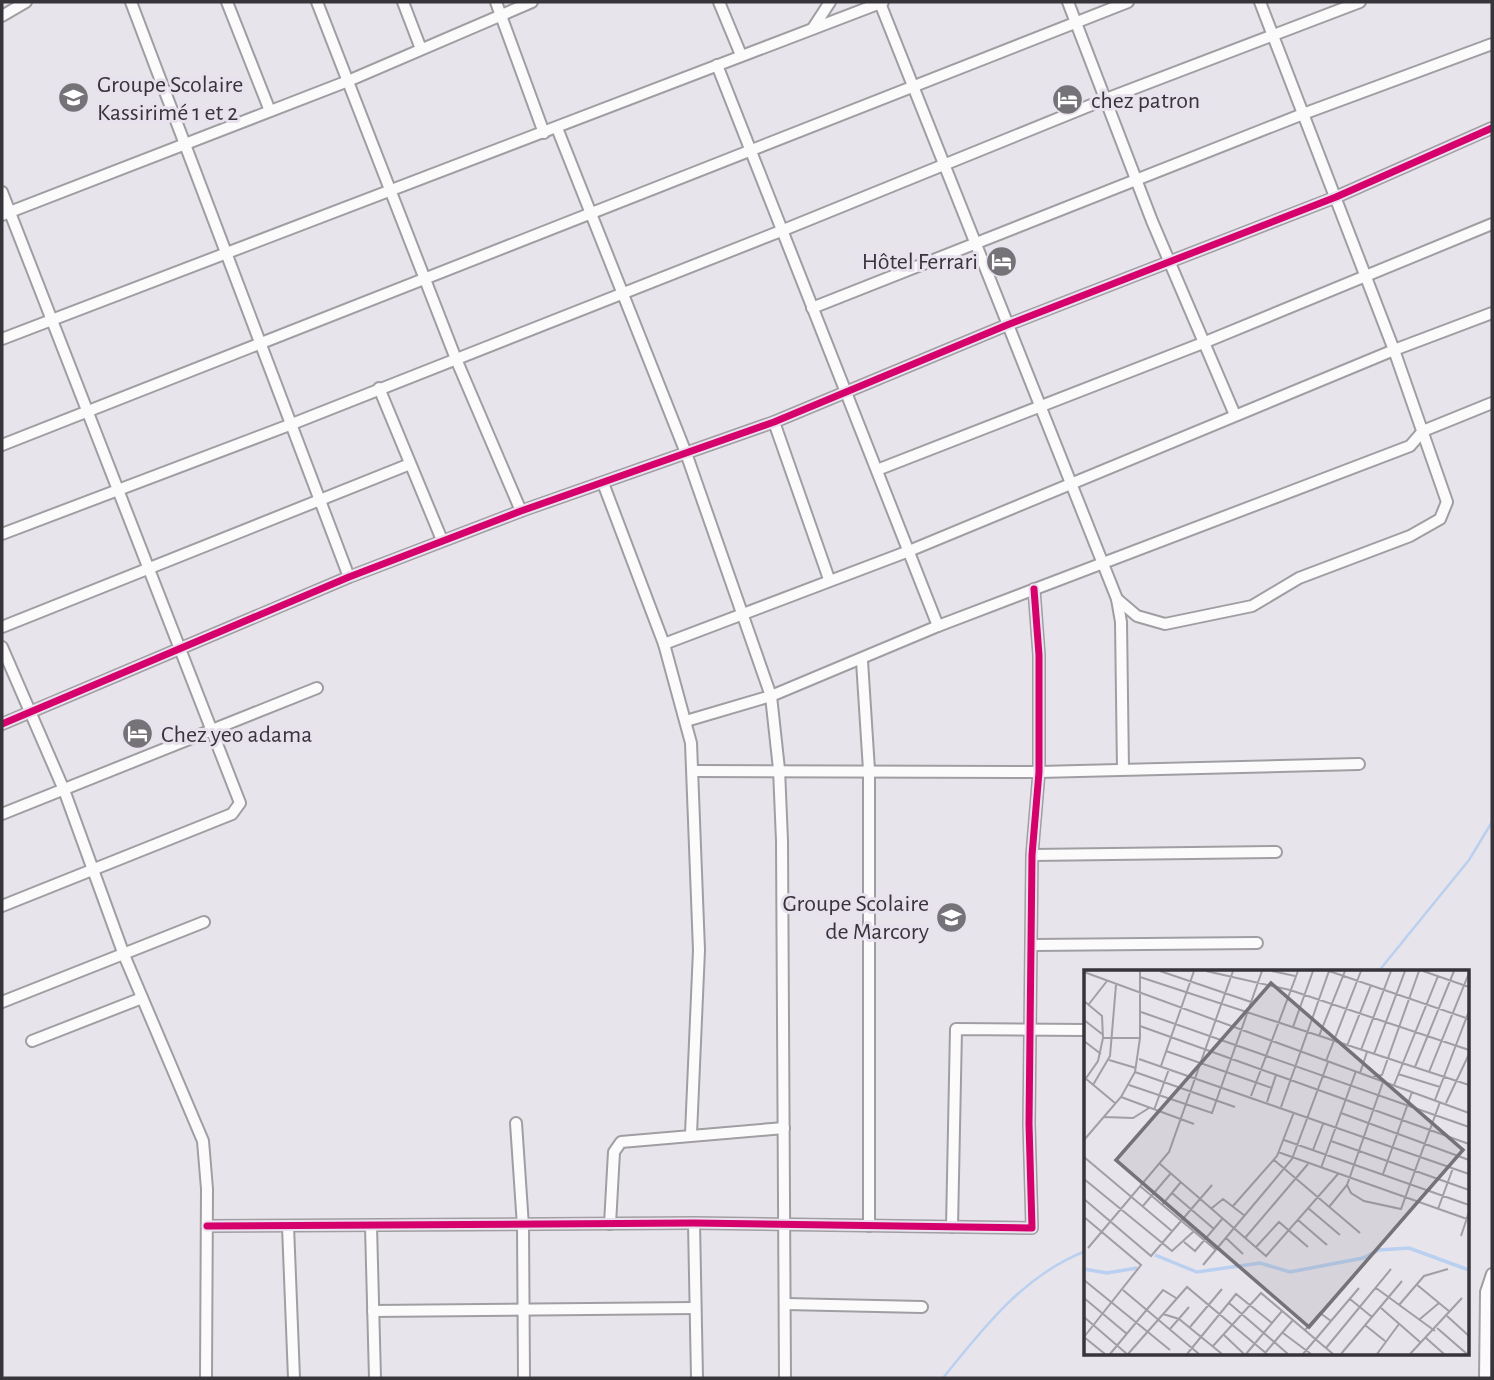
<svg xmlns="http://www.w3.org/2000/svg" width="1494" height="1380" font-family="'Alegreya Sans',sans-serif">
<rect width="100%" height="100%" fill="#e8e4eb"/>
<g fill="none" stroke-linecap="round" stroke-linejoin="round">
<g stroke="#b9d0f0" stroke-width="2.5">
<polyline points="1378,972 1469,860 1492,822"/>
<path d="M943 1378C983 1328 1025 1274 1086 1251"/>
</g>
<defs>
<g id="minor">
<polyline points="131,2 349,577"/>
<polyline points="227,2 270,111"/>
<polyline points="317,2 456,359 521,511"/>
<polyline points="403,2 421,49"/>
<polyline points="496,2 544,133"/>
<polyline points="719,2 741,55"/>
<polyline points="1068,2 1152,221 1235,415"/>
<polyline points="880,3 1117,599 1121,622 1123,769"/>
<polyline points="2,16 26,2"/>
<polyline points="813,28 830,2"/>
<polyline points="717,65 938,626"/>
<polyline points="557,128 686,453 771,696 779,769 782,841 785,1378"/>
<polyline points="2,192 240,803 232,814 2,906"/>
<polyline points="2,215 348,81 532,2"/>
<polyline points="812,308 1303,114 1492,44"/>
<polyline points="2,339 883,2"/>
<polyline points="379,388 442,540"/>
<polyline points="774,422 829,579"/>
<polyline points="2,445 1128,2"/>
<polyline points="877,470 1203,343 1492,224"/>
<polyline points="603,483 664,644 691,743 699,950 691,1134"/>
<polyline points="2,534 292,424 781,231 1106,99 1360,2"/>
<polyline points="1117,599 1137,616 1165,624 1252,606 1299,578 1410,536 1440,519 1447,502 1394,350 1260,2"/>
<polyline points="2,627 410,464"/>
<polyline points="664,644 909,551 1394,350 1492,313"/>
<polyline points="2,647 64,790 124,955 203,1141 207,1189 206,1378"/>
<polyline points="862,661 869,770 869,1226"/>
<polyline points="686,721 771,696 938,626 1410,446 1423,431 1492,403"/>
<polyline points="2,724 349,577 521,511 774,422 1007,325 1336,197 1492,128"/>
<polyline points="694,771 1039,772 1359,764"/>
<polyline points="2,814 317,688"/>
<polyline points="1032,855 1276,852"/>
<polyline points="1033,945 1257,943"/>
<polyline points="2,1002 204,922"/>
<polyline points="32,1041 142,998"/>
<polyline points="516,1123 523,1226 524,1378"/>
<polyline points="694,1223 697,1378"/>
<polyline points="610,1224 614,1152 621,1142 784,1128"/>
<polyline points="207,1226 694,1223 1032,1228 1029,1124 1032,855 1039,772 1039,655 1034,589"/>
<polyline points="288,1226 294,1378"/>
<polyline points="371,1226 375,1378"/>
<polyline points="952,1227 956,1029 1086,1030"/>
<polyline points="786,1304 922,1307"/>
<polyline points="373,1311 695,1308"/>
<polyline points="1485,1378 1486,1292 1492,1274"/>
</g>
</defs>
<use href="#minor" stroke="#a09ea2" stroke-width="14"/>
<use href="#minor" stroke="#fcfbfc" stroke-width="10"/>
<defs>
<g id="cycleway">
<polyline points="2,724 349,577 521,511 774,422 1007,325 1336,197 1492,128"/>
<polyline points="207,1226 694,1223 1032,1228 1029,1124 1032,855 1039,772 1039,655 1034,589"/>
</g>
</defs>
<use href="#cycleway" stroke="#e8e1ee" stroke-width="11"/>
<use href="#cycleway" stroke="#d6006c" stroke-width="7"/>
</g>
<defs>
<symbol id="school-disc" viewBox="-11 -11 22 22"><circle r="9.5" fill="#757278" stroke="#e8e1ee"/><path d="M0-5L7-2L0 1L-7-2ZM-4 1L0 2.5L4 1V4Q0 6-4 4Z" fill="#fff"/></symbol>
<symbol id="hotel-disc" viewBox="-11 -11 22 22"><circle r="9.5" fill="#757278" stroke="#e8e1ee"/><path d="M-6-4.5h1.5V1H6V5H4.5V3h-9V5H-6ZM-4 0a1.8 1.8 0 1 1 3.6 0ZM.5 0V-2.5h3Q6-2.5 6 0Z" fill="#fff"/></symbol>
</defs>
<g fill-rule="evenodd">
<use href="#school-disc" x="56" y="80" width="35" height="35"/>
<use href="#hotel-disc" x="1050" y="82" width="35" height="35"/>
<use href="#hotel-disc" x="984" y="244" width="35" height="35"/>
<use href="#hotel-disc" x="120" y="716" width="35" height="35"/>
<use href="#school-disc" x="934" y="900" width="35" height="35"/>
</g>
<g text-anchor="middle" stroke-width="6" stroke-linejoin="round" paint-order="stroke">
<g font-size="24" fill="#37353a" stroke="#e8e1ee" text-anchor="start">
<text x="97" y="92">Groupe Scolaire<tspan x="97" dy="28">Kassirimé 1 et 2</tspan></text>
<text x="1091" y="108">chez patron</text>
<text x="978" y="269" text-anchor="end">Hôtel Ferrari</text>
<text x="161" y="742">Chez yeo adama</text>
<text x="929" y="911" text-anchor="end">Groupe Scolaire<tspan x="929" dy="28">de Marcory</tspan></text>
</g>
</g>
<g transform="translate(1084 970)">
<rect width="385" height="385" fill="#e8e4eb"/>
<path fill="none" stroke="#b9d0f0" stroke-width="3.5" d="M71 285 113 302 176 293 206 302 279 288 295 280 325 278 385 300M0 299 23 303 53 298"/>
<path fill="none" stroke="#a19ea4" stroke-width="2" d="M76 1 167 32M122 1 206 20 385 80M188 1 211 6M245 1 385 49M339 1 385 17M0 2 385 143M56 7 385 115M0 31 18 46 19 68 14 91 0 111M5 34 23 11M57 42 385 157M0 50 18 64M56 56 385 174M209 57 229 1M235 66 261 1M19 68H56M0 71 17 84M263 76 287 15M277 80 307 1M82 81 188 118M290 84 321 1M55 89 385 204M25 90 52 98M242 91 277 1M77 96 110 1M331 97 370 1M51 102 151 137M345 102 385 3M276 103 283 82M314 104 356 117M289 107 298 105 335 1M1 108 31 133M9 115 26 86 32 15M45 115 128 143 178 1M310 115 354 6M167 126 214 1M37 127 110 154M351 130 385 41M183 132 192 105M362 133 385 84M197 137 245 1M70 140 85 99M257 143 385 190M20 147 49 148 65 138M0 170 37 127 51 102 56 68V1M200 170 385 235M247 171 385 220M229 180 239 154M194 182 383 249M0 187 89 262M190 190 276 263M76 194 182 286 254 204M237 198 272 101M299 204 328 122M0 209 88 281 110 261M263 215 267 223 280 231 317 239 356 132M56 216 132 280M88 223 130 259M0 229 67 286 128 215M78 235 97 212M149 236 193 186 210 142M58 237 87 203M245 237 263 215 299 112M128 238 139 229 161 246M224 238 256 265M354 239 369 198M0 247 57 295 0 367M214 250 243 275M377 266 385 242M142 268 159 284M161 268 224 194M100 272 111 281 139 248M172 277 195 252 224 277M4 278 85 182 149 1M119 295 208 189 244 92M0 310 86 380M332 314 366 342M292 318 351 361M39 320 115 384M0 328 43 364M266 329 288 347M145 333 204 384M315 335 340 306 364 299M297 338 336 372M79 344 95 349 138 384M363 346 385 366M0 347 43 384M336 349 355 333M281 355 301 371M106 357 138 319M353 358 383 384M86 359 105 337M221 360 236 343 247 351M199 363 227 384M139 364 160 384M0 367 21 384M342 368 360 384M129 376 177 323 249 384M242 378 307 299M181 383 209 350M26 384 79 320 92 328M44 384 103 317 183 384M103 384 152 324 188 353M162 384 198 341M219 384 275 318M257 384 318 311M293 384 315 354M326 384 378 328"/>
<path fill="#757278" fill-opacity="0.15" stroke="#757278" stroke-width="3.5" d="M187 13 379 180 225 357 32 190Z"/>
<rect width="385" height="385" fill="none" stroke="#37353a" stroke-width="3.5"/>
</g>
<rect width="1494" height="1380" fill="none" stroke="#37353a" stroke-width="7"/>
</svg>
